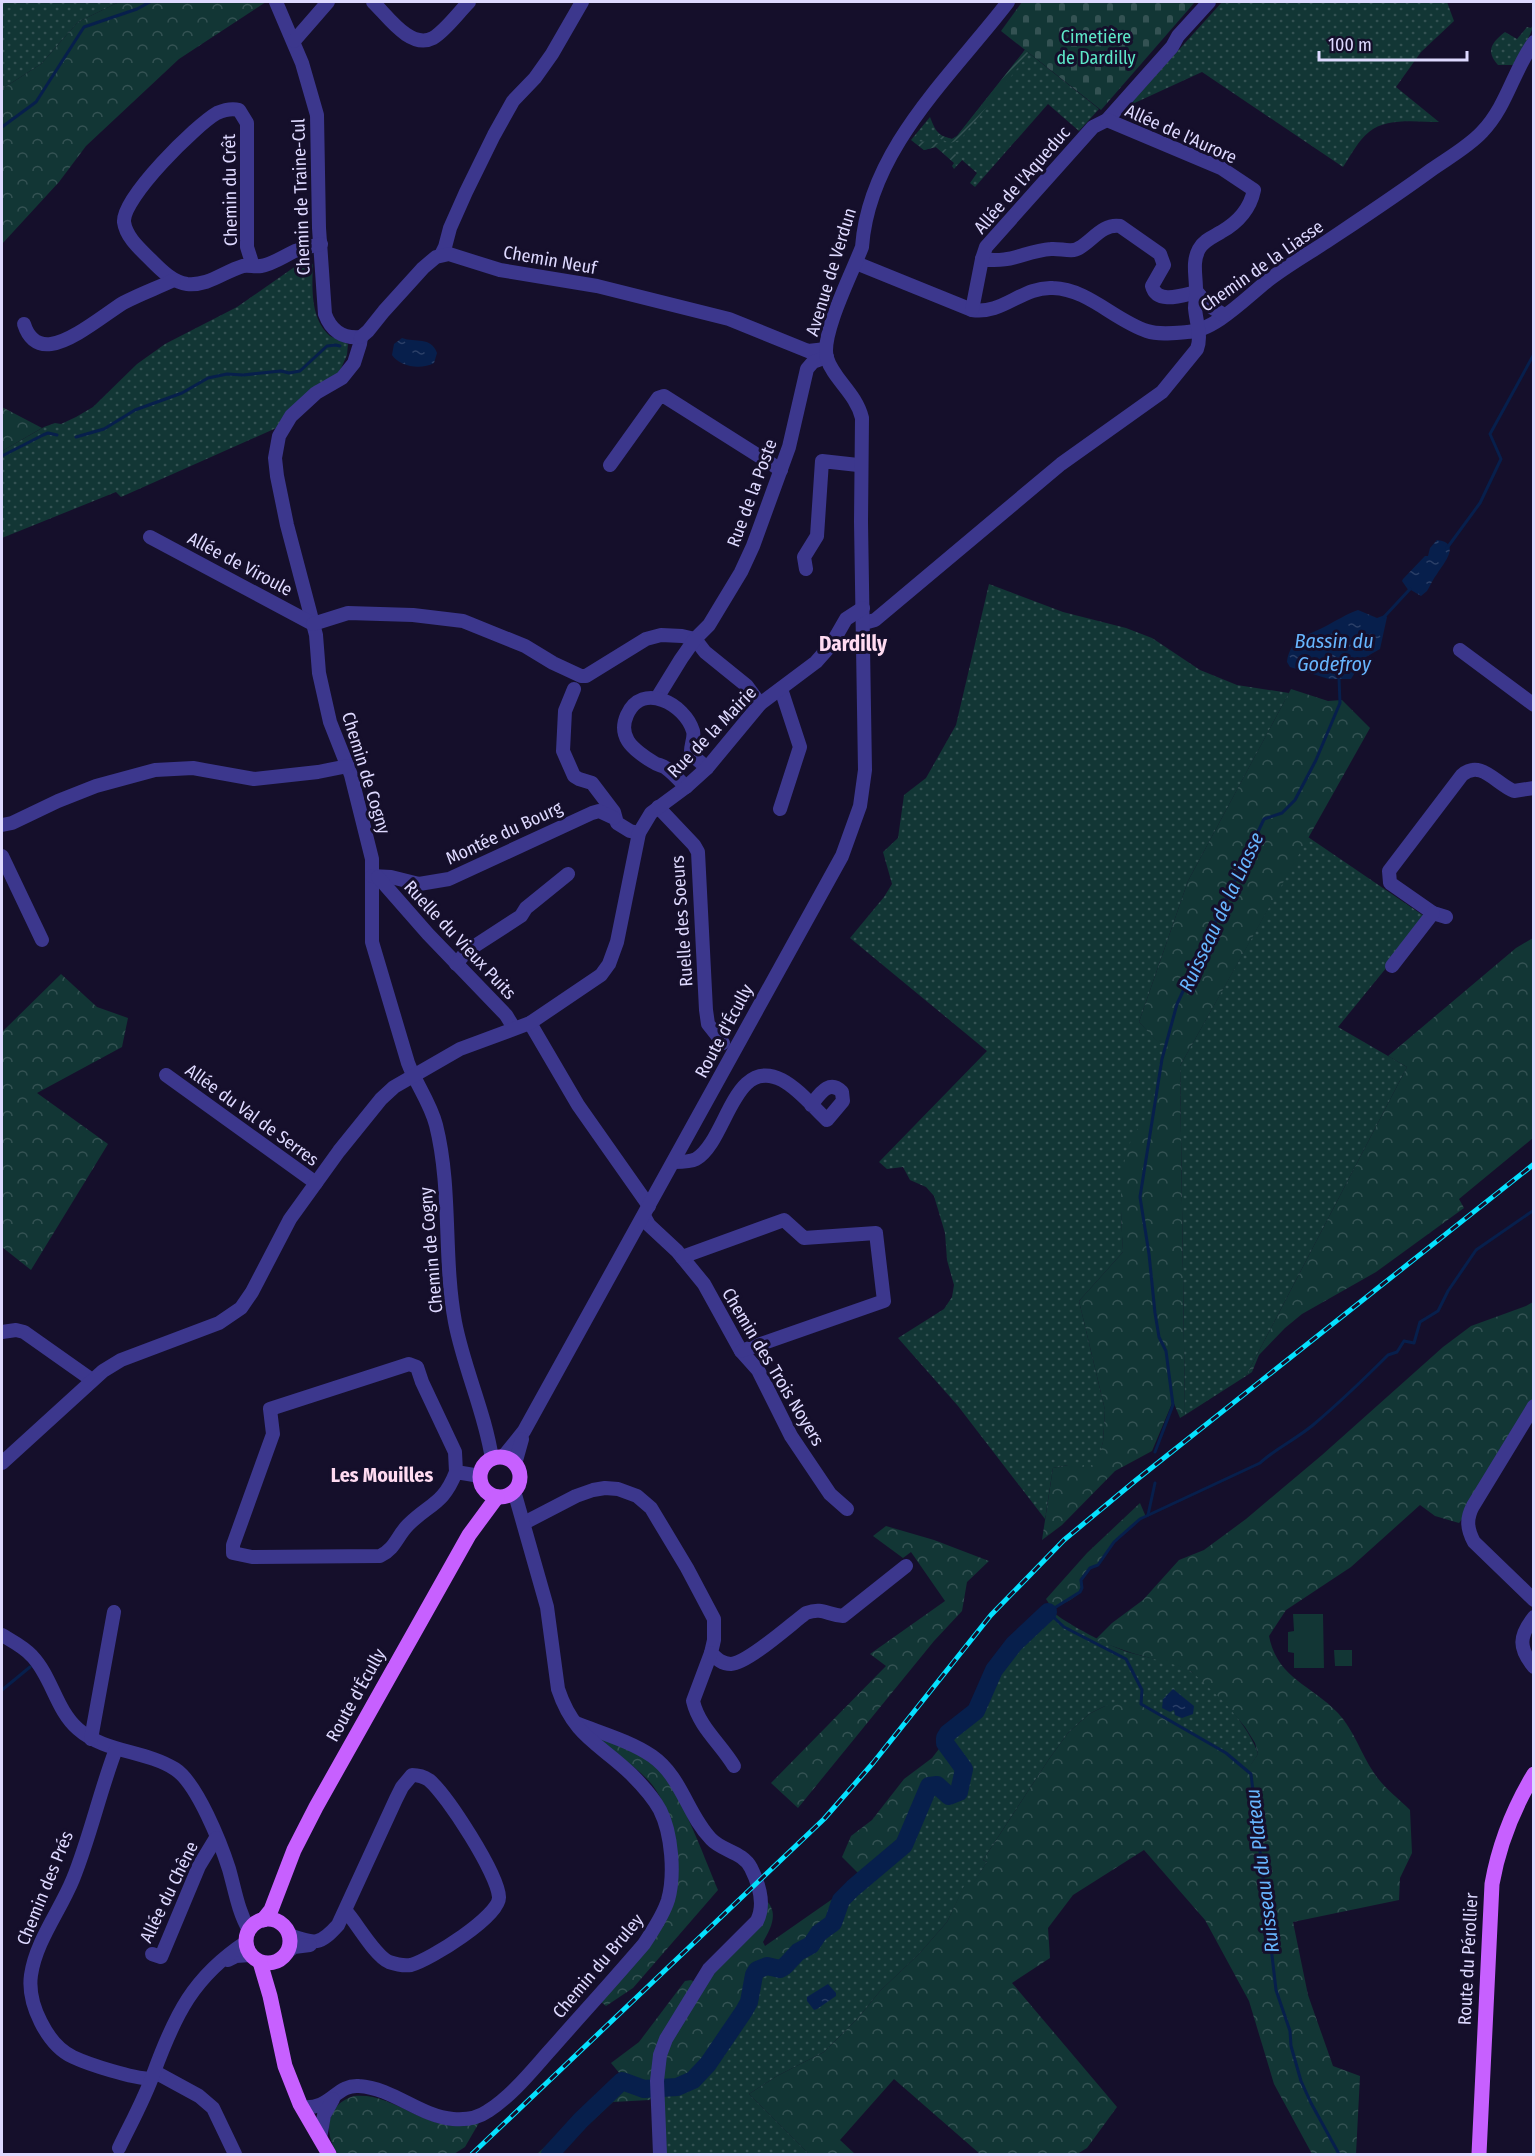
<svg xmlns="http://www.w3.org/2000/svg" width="1535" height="2156" font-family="'Fira Sans Condensed',sans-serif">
<defs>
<pattern id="grass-dots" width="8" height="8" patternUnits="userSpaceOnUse" patternTransform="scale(1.5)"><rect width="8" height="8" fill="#123635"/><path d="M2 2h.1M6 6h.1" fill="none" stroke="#345253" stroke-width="1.8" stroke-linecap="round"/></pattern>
<pattern id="forest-crowns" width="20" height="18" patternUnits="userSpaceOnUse" patternTransform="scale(1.5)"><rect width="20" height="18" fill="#123635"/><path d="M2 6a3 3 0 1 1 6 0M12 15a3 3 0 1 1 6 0" fill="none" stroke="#345253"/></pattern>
<pattern id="cemetery-stones" width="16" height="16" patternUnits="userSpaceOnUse" patternTransform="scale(1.5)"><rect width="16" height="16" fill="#123635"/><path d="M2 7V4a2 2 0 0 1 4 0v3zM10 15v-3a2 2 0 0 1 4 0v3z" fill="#345253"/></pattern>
<pattern id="garden-furrows" width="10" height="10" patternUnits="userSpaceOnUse" patternTransform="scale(1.5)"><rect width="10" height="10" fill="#123635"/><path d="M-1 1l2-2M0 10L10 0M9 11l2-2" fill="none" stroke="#345253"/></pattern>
<pattern id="water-ripples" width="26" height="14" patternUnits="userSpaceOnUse" patternTransform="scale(1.5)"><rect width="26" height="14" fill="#071f4c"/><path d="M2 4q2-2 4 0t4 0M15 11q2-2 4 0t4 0" fill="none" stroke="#2b3f67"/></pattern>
</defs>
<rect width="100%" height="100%" fill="#150f2b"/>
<g fill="url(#grass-dots)">
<polygon points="2,2 119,2 78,22 41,64 2,89"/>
<path d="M1222 2H1447L1454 21 1421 52 1396 87 1439 122C1419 122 1386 117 1369 132 1358 141 1351 155 1343 167L1202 72 1128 106Z"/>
<path d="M1533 25C1533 33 1518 55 1513 65H1498C1485 51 1492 42 1505 32L1517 39 1527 27 1531 28Z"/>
<path d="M1025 50 1099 109 1079 131 1048 104 975 187 970 183 977 173 962 160 954 169 952 166 954 163 936 147 924 150 911 140 930 117C935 130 938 136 952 139L957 136Z"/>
<path d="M303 261 313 264C312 287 310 319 330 336 335 339 343 341 348 344L347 355 338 375 283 425 121 497 116 492 2 538V451L44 427 55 423 61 424 76 417 93 407 137 364 165 344 237 307Z"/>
<polygon points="989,584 1063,612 1126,628 1152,638 1200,670 1237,685 1289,693 1188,881 1139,1022 1164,1048 1152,1116 1121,1213 1123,1252 1079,1301 1105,1410 1103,1442 1097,1465 1068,1465 1053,1468 1045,1519 958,1406 898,1338 944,1309 952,1297 954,1285 947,1260 945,1233 934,1196 926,1187 910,1180 903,1167 887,1169 879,1162 987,1051 850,938 884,897 892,884 883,852 898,838 904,795 926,778 956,725"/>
<polygon points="1308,837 1427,918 1338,1027 1407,1067 1246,1376 1185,1415 1180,1066"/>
<path d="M1050 1610C1067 1624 1110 1647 1131 1653 1151 1659 1175 1661 1192 1672 1214 1686 1251 1729 1258 1754L1247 1771 1226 1753 1155 1711 1141 1705 1105 1706 1089 1714 1068 1733 1049 1759 983 1860 987 1862 972 1886 964 1887 947 1922 919 1954 881 1990 858 2018 824 2052 777 2076 749 2094 809 2154H660L663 2089C673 2085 684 2086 693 2079 708 2067 740 2022 748 2004 753 1994 749 1976 758 1969 765 1964 778 1966 785 1966L798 1952 811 1945 819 1933 833 1923 841 1900 853 1888 904 1845 929 1786 937 1785 942 1792H959L964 1769 945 1743V1738L948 1733 976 1711 994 1670 1014 1644Z"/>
</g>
<g fill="url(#forest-crowns)">
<polygon points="119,2 266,2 179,59 86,146 59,182 2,244 2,89 41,64 78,22"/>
<polygon points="2,407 42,428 2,451"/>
<path d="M1291 689 1328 701 1342 700 1370 728 1180 1066 1185 1415 1180 1418 1173 1401 1152 1451 1115 1471 1062 1525 1042 1540 1053 1468 1068 1465H1096L1103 1442 1105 1410 1079 1301 1123 1252C1121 1214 1113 1138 1152 1116L1164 1049 1139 1022 1188 881Z"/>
<polygon points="1533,938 1533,1138 1459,1199 1464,1208 1376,1272 1302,1314 1285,1328 1259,1355 1252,1372 1246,1376 1407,1067 1388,1056 1516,948"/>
<polygon points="61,974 97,1007 128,1018 122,1047 37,1093 108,1144 31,1270 2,1247 2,1032"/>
<path d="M1533 1302V1406L1473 1506 1459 1523 1435 1516 1420 1505 1351 1567 1286 1610 1269 1636C1277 1678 1310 1684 1338 1713 1354 1730 1361 1754 1374 1773 1383 1787 1398 1798 1410 1810L1412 1853 1400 1878 1399 1900 1293 1922 1308 1995 1333 2066 1360 2076 1356 2154H1312L1274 2084 1249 2001 1205 1920 1144 1850 1073 1895 1048 1928 1050 1958 1012 1983 1117 2107 1087 2148 1077 2154H980L894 2079 840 2140 855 2154H809L749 2094 777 2076 824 2052 858 2018 881 1990 919 1954 947 1922 964 1886 972 1885 987 1862 983 1860 1049 1759 1068 1733 1089 1714 1105 1706 1119 1703 1141 1704 1155 1711 1226 1753 1247 1770 1258 1754 1255 1743 1245 1727 1224 1702 1192 1672 1179 1666 1132 1653 1095 1640 1112 1623 1143 1600 1179 1560 1204 1550 1246 1519 1322 1455 1443 1347 1471 1326 1526 1306Z"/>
<path d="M1140 1503 1146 1517 1140 1519 1114 1542 1098 1565 1090 1568 1081 1580C1084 1598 1065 1602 1052 1608L1046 1599 1087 1553Z"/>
<polygon points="886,1526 934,1540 989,1561 967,1582 962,1611 934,1641 798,1808 771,1783 886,1666 870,1654 945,1601 911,1552 903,1558 873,1536"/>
<path d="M590 1734C611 1743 634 1750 653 1763 677 1781 705 1860 718 1890L633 1988 606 2006 600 2001 673 1905C685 1869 675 1810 649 1781 632 1763 609 1749 590 1734Z"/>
<polygon points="945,1741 964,1769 959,1792 949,1796 937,1785 929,1786 904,1845 864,1879 842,1857 851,1836 872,1820 904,1779 932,1758"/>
<path d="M856 1885 841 1900 833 1923 819 1933 811 1945 798 1952 785 1966 780 1969 767 1966 757 1970 754 1975 749 2002 744 2011C722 2043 700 2093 655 2088L650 2100 613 2102 557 2154H537L611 2086 625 2080 611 2063 639 2042 685 1981 691 1980 698 1984 766 1900C779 1913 771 1928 763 1942L765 1946 841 1893Z"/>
<path d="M354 2096C398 2091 429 2140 480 2121L465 2147 454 2154H338C323 2133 326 2104 354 2096Z"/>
</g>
<polygon fill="url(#cemetery-stones)" points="1022,2 1195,2 1101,110 1001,31"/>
<g fill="url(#garden-furrows)">
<polygon points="1025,50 1029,54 960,140 950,143 938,138 939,135 952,139 957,136"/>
<path d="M917 141 938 143C944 151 955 151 962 160L957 165 936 147 924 150 914 142Z"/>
</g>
<g fill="#123635">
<polygon points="1293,1614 1323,1614 1324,1668 1294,1668 1294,1653 1288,1652 1288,1632 1294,1631"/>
<polygon points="1334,1650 1352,1650 1352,1666 1335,1666"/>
</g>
<g fill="url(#water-ripples)">
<path d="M402 338C415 343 431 336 437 353L434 363C421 370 400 367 392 355L394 344Z"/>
<path d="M1437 540C1462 543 1444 563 1437 574 1433 579 1430 586 1427 591L1421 596 1411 590 1409 591 1402 581 1403 579 1425 556H1428L1430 548Z"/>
<path d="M1358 610 1377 618 1385 615 1387 617 1380 649 1364 658 1351 679H1329L1290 667 1287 662C1290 637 1310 635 1328 625 1339 619 1345 615 1358 610Z"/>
<polygon points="1173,1689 1194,1706 1193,1714 1182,1718 1175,1715 1174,1710 1170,1712 1162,1708 1163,1699"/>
<polygon points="828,1984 836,1993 836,1996 817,2009 814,2010 807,2001 807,1997"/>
</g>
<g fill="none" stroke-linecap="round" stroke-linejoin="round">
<g stroke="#071f4c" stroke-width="3">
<polyline points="2,127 36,102 84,27 137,9 150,2"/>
<polyline points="76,437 104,429 135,410 182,393 208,378 227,374 243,375 281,371 289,373 300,371 327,346 336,345 340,346"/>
<polyline points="2,456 43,435 48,433 57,435"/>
<polyline points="1447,548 1480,503 1501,459 1490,434 1534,354"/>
<polyline points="1384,617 1410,589"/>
<polyline points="1155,1452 1173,1405 1166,1351 1159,1337 1155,1313 1149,1254 1140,1197 1162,1059 1177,1004 1264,819 1282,813 1295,800 1316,760 1340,703 1339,678"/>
<polyline points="1148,1515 1155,1483"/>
<polyline points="2,1690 30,1667"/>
<path d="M1339 2154 1311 2103 1301 2081 1291 2046 1290 2031 1276 1990 1251 1774 1226 1753 1141 1704 1142 1690 1126 1659 1064 1627 1048 1612 1080 1592 1082 1588 1081 1580 1090 1568 1098 1565 1114 1542 1140 1519 1260 1463C1276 1448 1295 1440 1313 1425 1339 1403 1364 1379 1388 1355L1397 1352 1404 1341 1414 1343 1420 1322 1438 1311 1448 1291 1476 1250 1534 1210"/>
</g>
<polyline stroke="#071f4c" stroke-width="18" points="550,2154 581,2120 622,2081 644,2089 677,2087 693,2080 708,2064 744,2011 749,2002 754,1975 757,1970 767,1966 780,1969 785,1966 798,1952 811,1945 819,1933 833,1923 841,1900 853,1888 904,1845 929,1786 937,1785 949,1796 959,1792 964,1769 945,1743 945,1738 948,1733 976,1711 994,1670 1014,1644 1048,1612"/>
<g stroke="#3c378d" stroke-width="14">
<path d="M276 2 302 63 317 115 319 228 325 314C331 331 343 339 361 337"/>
<path d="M373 2C387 15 410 50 433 38 446 30 458 13 469 2"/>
<polyline points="294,41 328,2"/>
<polyline points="441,255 445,247 450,228 466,192 494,135 513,101 535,78 552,54 582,2"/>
<path d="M982 259C1010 264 1025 251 1051 249 1060 248 1072 253 1079 248 1092 241 1103 223 1120 226L1160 254 1164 265 1152 286C1157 305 1183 295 1197 292"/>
<path d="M856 263 972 310C1003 315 1022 286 1053 288 1088 289 1114 320 1147 331 1159 335 1174 333 1187 332 1213 332 1246 298 1266 282 1285 267 1306 255 1326 242 1362 218 1397 195 1431 170 1448 158 1468 147 1482 132 1507 106 1513 71 1534 42"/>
<path d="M253 266 247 247V123L239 110C232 108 224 110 217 113 196 125 122 198 124 222 126 237 140 249 150 259 160 269 172 282 187 284 209 286 223 272 243 266 249 265 255 267 261 266 273 264 284 256 295 251 303 248 312 246 321 244"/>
<polyline points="1197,292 1208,305 1224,315"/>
<polyline points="972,310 982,259 986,247 1093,127 1107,120 1172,47 1178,36 1209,2"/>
<path d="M24 324C28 337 36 346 51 344 73 341 104 315 123 303 140 294 157 288 174 280"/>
<path d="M361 337 360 344 354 363 342 378 316 393 291 416 279 436 275 458 277 476 287 525 316 635 319 673 330 722 351 775 372 859V942L408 1063C416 1084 430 1102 436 1125 452 1189 443 1257 455 1322 464 1369 485 1412 492 1459"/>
<polyline points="361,337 368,331 384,311 423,268 436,257 449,254 500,270 597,286 729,319 808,351 826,349"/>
<polyline points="610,465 658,398 664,396 781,470"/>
<polyline points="150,537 313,624"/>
<polyline points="806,569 804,557 817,536 822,461 858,465"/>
<path d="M864 623 875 620 1061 464 1162 392 1197 349C1202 336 1196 322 1195 308 1195 302 1197 296 1196 290 1196 275 1192 262 1199 249 1204 240 1213 237 1221 232 1237 223 1250 209 1254 190L1221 168 1107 120"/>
<polyline points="313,624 348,613 413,615 463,621 525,646 553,663 581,676 586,676 646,639 661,635 682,636 695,639 705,652 747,686 760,704"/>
<polyline points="1460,650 1534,705"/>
<polyline points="574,689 565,711 563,751 574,776 579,779 592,783 614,812 617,823 630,831 639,833"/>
<polyline points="657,698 681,659 695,639 709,625 741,572 753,546 789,447 807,369 813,362 827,357"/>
<path d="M686 787C680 781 673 773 666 768 662 765 657 765 653 762 646 758 633 749 628 741 623 733 623 724 627 715 642 681 685 704 693 731 695 738 690 746 691 754L707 768"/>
<polyline points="658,807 694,845 698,852 706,1010 708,1024 723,1043"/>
<polyline points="780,809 800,747 781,689"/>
<polyline points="2,825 12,823 58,801 96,786 155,770 193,768 254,779 318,772 348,766"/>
<polyline points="2,856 42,940"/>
<polyline points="372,876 391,877 419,884 449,879 592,813 599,811 614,818"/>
<polyline points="378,877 428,934 506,1015 514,1028"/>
<path d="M1446 917 1433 913 1390 883 1389 871 1462 775C1481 759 1496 784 1514 791L1534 788"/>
<polyline points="456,964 467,951 521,916 526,908 568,874"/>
<polyline points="1392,966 1433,913"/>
<polyline points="530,1023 578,1105 649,1206"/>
<polyline points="166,1075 316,1183"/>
<path d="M674 1162C681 1162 690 1162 696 1159 727 1141 733 1055 782 1080 799 1089 813 1107 827 1120L843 1101 842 1092C829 1079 820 1094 811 1105"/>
<polyline points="644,1216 649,1225 677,1251 704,1284 741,1351 758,1370 791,1436 830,1494 847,1509"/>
<polyline points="682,1257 784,1220 804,1238 876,1233 884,1301 741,1351"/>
<polyline points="2,1332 16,1330 24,1332 92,1380"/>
<path d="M1534 1406 1473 1506C1466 1519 1467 1529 1474 1542L1534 1600"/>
<path d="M503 1457 524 1431 842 856 860 806 865 770 861 522 862 418C856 393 833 379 827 358 820 335 853 271 862 247 869 149 952 75 1008 2"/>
<polyline points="2,1463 103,1371 121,1360 219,1323 241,1308 252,1292 290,1219 339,1151 381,1099 394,1087 460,1049 530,1023 601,975 609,964 617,942 639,833 651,813 686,787 707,768 760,704 816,662 831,645 846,619 863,608"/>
<polyline points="515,1464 522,1439"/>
<path d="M456 1472 455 1452 422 1382 417 1367 409 1364 270 1409 273 1434 233 1545V1553L252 1557 380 1556C395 1549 397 1536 408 1525 430 1503 443 1505 456 1472L480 1476"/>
<path d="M524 1523 576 1496 593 1490 605 1488 618 1489 637 1496 651 1508 687 1568 714 1619V1640L711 1653C717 1659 722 1664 731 1664 748 1663 790 1625 806 1613 823 1607 827 1615 843 1616L906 1566"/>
<path d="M1534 1617C1519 1636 1518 1648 1534 1667"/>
<path d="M2 1635C12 1641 24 1647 32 1656 52 1677 56 1710 78 1729 105 1753 145 1750 175 1769 197 1783 221 1844 229 1869 235 1890 238 1911 249 1930"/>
<path d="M711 1653 693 1701C699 1727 721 1744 734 1766"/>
<path d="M576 1723C601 1733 630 1741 652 1756 682 1777 687 1814 711 1839 722 1851 743 1852 751 1868 759 1884 765 1905 757 1921L709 1969 666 2039 660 2055 657 2081 660 2154"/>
<polyline points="91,1739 114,1612"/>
<path d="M116 1749C100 1791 90 1837 73 1879 60 1911 36 1941 31 1975 27 2003 47 2045 73 2057 90 2065 132 2078 151 2079"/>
<path d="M289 1935C315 1944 319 1946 338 1925L396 1799 402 1787 412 1775C419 1775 423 1776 429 1780 447 1795 498 1874 499 1897 500 1916 430 1960 411 1965 405 1966 395 1964 389 1962 374 1955 357 1923 345 1910"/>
<polyline points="287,1952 294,1947 310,1945"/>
<polyline points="152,1954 161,1957 199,1866 216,1838"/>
<polyline points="228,1960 236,1956 250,1955"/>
<polyline points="155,2072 199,2096 213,2108 235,2154"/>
<path d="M302 2107C331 2110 336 2084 359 2086 393 2088 419 2116 453 2119 465 2120 478 2118 488 2111 513 2095 533 2069 553 2047 583 2013 614 1979 644 1944 653 1930 663 1916 668 1900 675 1875 672 1834 660 1810 653 1797 642 1785 631 1774 599 1743 574 1737 558 1689L547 1607 514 1491"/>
<polyline points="320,2138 324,2115 333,2099"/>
<path d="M119 2148C131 2123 145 2098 154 2072 175 2015 193 1977 246 1942"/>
</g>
<g stroke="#c760ff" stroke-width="15">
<circle cx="500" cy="1477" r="20"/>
<circle cx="268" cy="1941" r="22"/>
<polyline points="263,1920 271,1910 294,1850 316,1807 469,1535 497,1497"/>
<polyline points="260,1962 270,1996 285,2066 300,2104 329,2154"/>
<path d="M1479 2154 1492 1884C1499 1844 1513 1809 1534 1774"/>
</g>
<defs>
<polyline id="rail" points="472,2154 824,1819 873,1763 991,1615 1064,1540 1135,1481 1534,1164"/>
</defs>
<use href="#rail" stroke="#05e1ff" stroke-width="5"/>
<use href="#rail" stroke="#150f2b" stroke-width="3" stroke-dasharray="9" stroke-linecap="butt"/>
</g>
<g text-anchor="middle" stroke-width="6" stroke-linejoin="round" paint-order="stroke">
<g font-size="18" fill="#5de8c8" stroke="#150f2b">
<text x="1096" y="43">Cimetière<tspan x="1096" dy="21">de Dardilly</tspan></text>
</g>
<g font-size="18" fill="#ded9ff" stroke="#150f2b">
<text transform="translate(1181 134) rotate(24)" y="6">Allée de l'Aurore</text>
<text transform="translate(1022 180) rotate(-49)" y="6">Allée de l'Aqueduc</text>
<text transform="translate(230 190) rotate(-91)" y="6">Chemin du Crêt</text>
<text transform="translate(301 197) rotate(-92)" y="6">Chemin de Traine-Cul</text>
<text transform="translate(550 260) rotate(10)" y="6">Chemin Neuf</text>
<text transform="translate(1262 266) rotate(-35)" y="6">Chemin de la Liasse</text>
<text transform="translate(831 272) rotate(-73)" y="6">Avenue de Verdun</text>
<text transform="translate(752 493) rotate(-70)" y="6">Rue de la Poste</text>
<text transform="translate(240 564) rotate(28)" y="6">Allée de Viroule</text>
<text transform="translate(712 732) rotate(-46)" y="6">Rue de la Mairie</text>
<text transform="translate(366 773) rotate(73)" y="6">Chemin de Cogny</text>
<text transform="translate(504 833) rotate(-25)" y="6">Montée du Bourg</text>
<text transform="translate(682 921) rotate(-94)" y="6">Ruelle des Soeurs</text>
<text transform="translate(460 940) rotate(47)" y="6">Ruelle du Vieux Puits</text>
<text transform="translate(724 1031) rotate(-62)" y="6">Route d'Écully</text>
<text transform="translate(252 1115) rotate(36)" y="6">Allée du Val de Serres</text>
<text transform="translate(431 1250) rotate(-95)" y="6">Chemin de Cogny</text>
<text transform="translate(773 1367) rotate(59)" y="6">Chemin des Trois Noyers</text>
<text transform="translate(356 1695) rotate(-61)" y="6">Route d'Écully</text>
<text transform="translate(45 1888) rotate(-68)" y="6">Chemin des Prés</text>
<text transform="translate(169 1892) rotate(-64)" y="6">Allée du Chêne</text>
<text transform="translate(1468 1959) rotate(-87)" y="6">Route du Pérollier</text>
<text transform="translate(598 1966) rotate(-50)" y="6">Chemin du Bruley</text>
</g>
<g font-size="20" font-style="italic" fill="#67b6ff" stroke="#150f2b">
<text x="1334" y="648">Bassin du<tspan x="1334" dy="23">Godefroy</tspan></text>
<text transform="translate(1221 912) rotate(-65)" y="7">Ruisseau de la Liasse</text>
<text transform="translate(1262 1871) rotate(-97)" y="7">Ruisseau du Plateau</text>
</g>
<g font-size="20" font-weight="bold" fill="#ffdbf1" stroke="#150f2b">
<text x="382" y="1482">Les Mouilles</text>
</g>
<g font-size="21" font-weight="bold" fill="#ffdbf1" stroke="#150f2b">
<text x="853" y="651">Dardilly</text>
</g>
</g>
<rect width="1535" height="2156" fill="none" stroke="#ded9ff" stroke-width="6"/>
<path d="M1319 51v9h148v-9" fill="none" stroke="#ded9ff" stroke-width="3"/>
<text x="1328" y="51" font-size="18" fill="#ded9ff" stroke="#150f2b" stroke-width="4.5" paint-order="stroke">100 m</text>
</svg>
